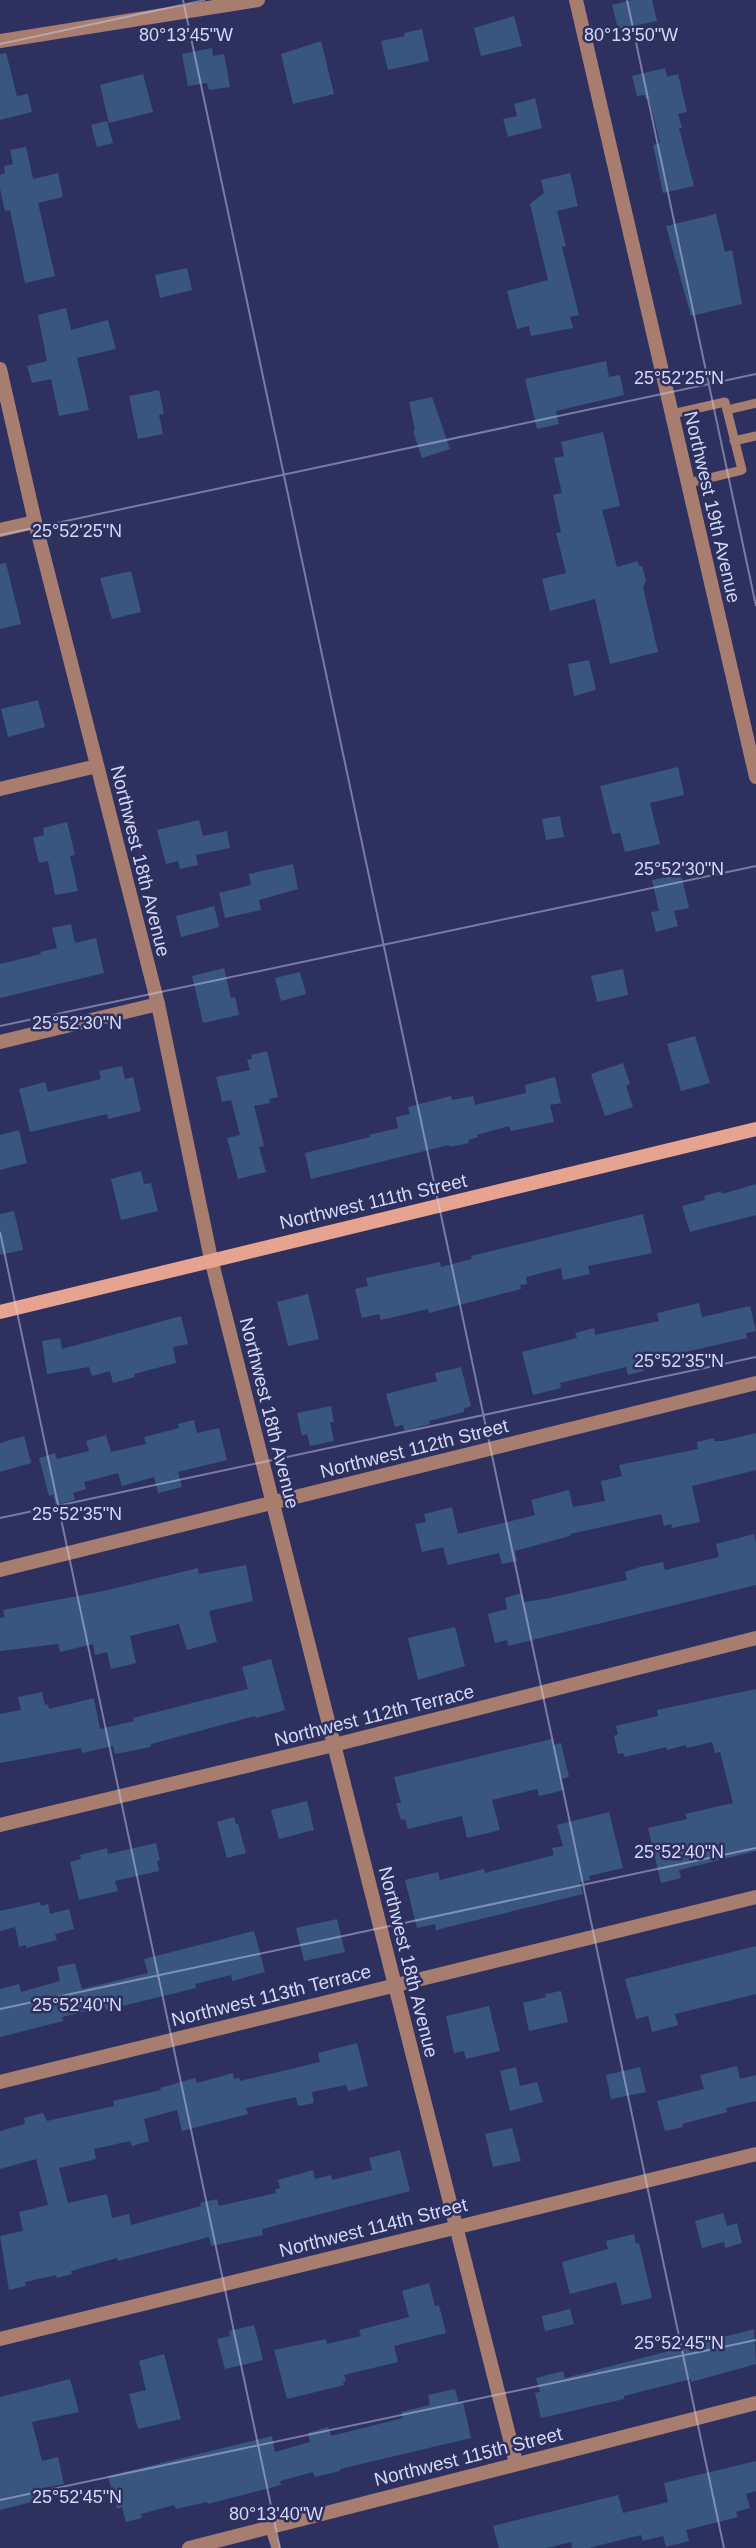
<svg xmlns="http://www.w3.org/2000/svg" width="756" height="2548" font-family="Helvetica,sans-serif">
<rect width="100%" height="100%" fill="#2e315f"/>
<g fill="#395681">
<polygon points="632,0 652,0 657,21 618,29 612,5"/>
<polygon points="514,16 522,46 481,56 474,28"/>
<polygon points="422,29 429,61 388,70 381,41 405,36 404,33"/>
<polygon points="321,41 334,94 293,104 281,54"/>
<polygon points="212,48 213,56 224,54 230,87 209,90 207,83 188,86 182,54"/>
<polygon points="6,53 17,96 28,94 32,112 0,120 0,54"/>
<polygon points="665,68 667,77 678,74 687,112 678,114 682,128 679,128 694,186 663,193 653,145 660,143 649,98 646,99 645,95 637,96 632,76"/>
<polygon points="143,74 153,112 109,123 100,85"/>
<polygon points="535,98 542,128 508,137 503,119 517,116 514,104"/>
<polygon points="107,121 113,143 97,147 91,125"/>
<polygon points="26,147 33,179 58,173 63,197 38,203 55,276 25,283 10,210 5,211 0,189 0,175 5,173 4,166 13,164 10,150"/>
<polygon points="570,173 578,206 557,211 566,246 562,247 579,315 570,317 573,328 531,336 529,326 517,329 507,291 548,280 530,204 544,193 541,180"/>
<polygon points="716,214 725,252 732,250 742,304 691,316 666,226"/>
<polygon points="187,268 192,290 160,298 155,275"/>
<polygon points="66,308 71,330 108,320 116,349 77,358 89,410 59,416 51,379 32,383 27,366 47,361 38,315"/>
<polygon points="606,361 609,377 620,375 624,395 556,411 559,424 537,429 525,379"/>
<polygon points="159,390 164,414 159,415 163,434 138,439 129,396"/>
<polygon points="432,397 450,449 422,458 413,431 415,430 409,402"/>
<polygon points="603,432 620,506 602,510 617,567 638,561 639,566 642,566 646,581 643,587 658,652 610,664 595,599 550,611 542,579 566,573 556,533 561,532 553,495 562,493 554,458 564,456 561,442"/>
<polygon points="6,563 21,624 0,629 0,564"/>
<polygon points="131,571 141,612 112,619 100,578"/>
<polygon points="589,660 596,690 574,696 568,664"/>
<polygon points="38,700 45,727 8,737 1,709"/>
<polygon points="678,767 684,795 650,803 660,844 625,852 620,833 612,834 600,786"/>
<polygon points="560,816 564,837 546,840 542,819"/>
<polygon points="199,820 203,836 227,831 230,848 196,855 198,865 180,869 178,861 166,864 157,830"/>
<polygon points="67,822 75,855 70,856 78,891 55,895 48,861 39,863 33,838 44,835 43,828"/>
<polygon points="293,864 298,889 259,900 261,910 225,918 219,893 251,885 249,874"/>
<polygon points="681,874 689,908 674,911 678,926 656,932 651,912 659,911 652,880"/>
<polygon points="214,906 219,927 181,937 176,916"/>
<polygon points="71,924 75,943 96,938 104,973 0,998 0,964 41,954 40,952 57,948 52,928"/>
<polygon points="224,968 231,998 235,997 239,1015 203,1023 192,976"/>
<polygon points="623,969 628,995 597,1002 591,976"/>
<polygon points="300,972 306,994 281,1001 275,978"/>
<polygon points="695,1036 710,1083 681,1091 667,1044"/>
<polygon points="267,1051 278,1097 269,1099 270,1103 254,1106 264,1146 259,1147 266,1172 238,1179 227,1138 240,1135 231,1100 222,1102 216,1077 250,1070 247,1060 252,1059 251,1055"/>
<polygon points="623,1063 630,1084 626,1086 633,1107 605,1116 591,1074"/>
<polygon points="122,1066 125,1079 133,1077 141,1111 108,1119 107,1114 30,1132 19,1089 45,1082 48,1092 101,1079 99,1071"/>
<polygon points="555,1077 561,1103 550,1105 554,1122 511,1131 509,1126 477,1135 478,1137 468,1140 469,1143 449,1147 449,1145 311,1179 305,1153 370,1137 369,1135 398,1128 396,1117 410,1114 408,1107 451,1096 452,1100 473,1096 475,1105 526,1093 525,1085"/>
<polygon points="19,1130 27,1163 0,1170 0,1135"/>
<polygon points="141,1171 144,1184 151,1183 158,1211 121,1220 111,1179"/>
<polygon points="756,1184 756,1215 690,1232 682,1206 705,1200 704,1196 721,1191 722,1194"/>
<polygon points="14,1211 23,1250 0,1255 0,1214"/>
<polygon points="643,1214 652,1253 588,1266 590,1274 563,1280 561,1268 526,1277 527,1284 520,1285 521,1289 429,1313 428,1309 381,1320 379,1314 362,1318 355,1289 368,1286 366,1278 440,1262 441,1267 472,1259 471,1256"/>
<polygon points="308,1294 319,1339 288,1346 277,1302"/>
<polygon points="699,1303 702,1317 750,1306 756,1331 746,1333 747,1338 650,1360 651,1364 642,1366 644,1371 628,1375 626,1367 560,1383 561,1388 533,1395 522,1352 577,1338 575,1333 594,1328 595,1335 659,1321 657,1313"/>
<polygon points="181,1316 188,1344 173,1347 176,1363 134,1374 135,1377 113,1383 110,1371 92,1376 89,1367 47,1374 42,1341 60,1338 62,1349"/>
<polygon points="461,1367 471,1406 464,1409 464,1412 429,1421 430,1424 404,1431 403,1425 395,1427 386,1394 437,1381 435,1373"/>
<polygon points="331,1406 334,1422 330,1422 334,1441 310,1446 307,1434 302,1436 297,1413"/>
<polygon points="194,1420 197,1433 219,1428 227,1460 178,1472 182,1487 158,1493 154,1477 122,1486 118,1473 84,1482 86,1489 73,1493 75,1500 56,1505 53,1495 49,1496 39,1458 55,1453 57,1459 89,1451 86,1441 106,1435 111,1452 146,1444 144,1437 179,1428 178,1424"/>
<polygon points="756,1433 756,1470 692,1486 700,1522 672,1528 671,1524 664,1526 661,1514 570,1534 570,1536 515,1551 517,1561 502,1564 499,1553 448,1565 443,1547 422,1552 415,1524 426,1522 424,1514 452,1507 458,1534 535,1515 531,1500 569,1490 573,1507 605,1501 601,1481 622,1476 619,1465 698,1449 697,1442 714,1438 714,1441 723,1441"/>
<polygon points="24,1436 31,1463 0,1472 0,1443"/>
<polygon points="754,1534 756,1543 756,1585 508,1646 507,1640 495,1643 488,1614 507,1609 505,1598 522,1593 524,1602 545,1599 627,1580 625,1572 640,1567 663,1562 665,1570 719,1557 716,1544"/>
<polygon points="246,1565 253,1601 209,1611 217,1642 187,1650 179,1624 130,1636 136,1663 111,1669 107,1652 95,1655 93,1644 60,1652 58,1644 0,1651 0,1618 5,1617 3,1610 104,1591 198,1568 199,1574"/>
<polygon points="455,1627 465,1666 418,1680 408,1638"/>
<polygon points="271,1659 285,1710 256,1718 255,1716 151,1744 151,1747 115,1754 113,1746 82,1753 81,1748 0,1763 0,1714 21,1710 18,1697 42,1692 45,1705 48,1704 49,1709 94,1698 100,1729 134,1721 133,1718 248,1689 242,1667"/>
<polygon points="756,1689 756,1851 679,1870 681,1878 661,1883 648,1828 687,1819 685,1814 733,1803 720,1752 715,1753 712,1742 687,1748 686,1745 667,1750 666,1747 625,1757 623,1753 618,1754 614,1736 618,1734 616,1726 658,1716 657,1710"/>
<polygon points="552,1739 553,1745 561,1743 569,1777 561,1779 564,1790 539,1796 537,1789 492,1800 500,1830 467,1838 462,1816 408,1829 405,1819 401,1820 396,1803 401,1803 394,1777"/>
<polygon points="307,1801 314,1830 279,1839 271,1810"/>
<polygon points="609,1812 623,1868 589,1876 590,1880 580,1882 583,1894 436,1930 435,1924 417,1928 405,1880 438,1872 440,1880 484,1869 485,1873 554,1855 552,1848 563,1846 557,1825"/>
<polygon points="234,1817 236,1824 238,1824 246,1853 227,1858 217,1822"/>
<polygon points="156,1843 160,1860 157,1861 159,1871 115,1881 118,1891 79,1900 70,1862 81,1859 80,1855 107,1848 108,1854"/>
<polygon points="40,1902 41,1906 48,1904 50,1914 69,1909 74,1929 55,1934 57,1940 26,1948 26,1945 19,1947 15,1927 0,1931 0,1911"/>
<polygon points="337,1919 345,1952 304,1961 296,1928"/>
<polygon points="254,1931 265,1972 232,1981 231,1975 195,1984 196,1988 106,2010 105,2007 62,2017 63,2021 0,2037 0,1989 19,1984 21,1992 60,1981 57,1967 75,1963 82,1989 148,1973 144,1959"/>
<polygon points="756,1946 756,1994 675,2014 678,2025 652,2032 648,2016 636,2019 625,1979"/>
<polygon points="561,1991 568,2022 529,2031 523,2003 546,1997 545,1994"/>
<polygon points="489,2006 500,2051 466,2059 464,2051 454,2053 446,2016"/>
<polygon points="357,2043 368,2086 348,2091 346,2085 312,2092 314,2103 298,2106 296,2097 246,2108 248,2114 182,2131 177,2110 144,2119 149,2141 132,2146 130,2141 94,2149 96,2159 59,2168 68,2203 107,2194 112,2218 129,2214 131,2225 201,2206 200,2203 217,2199 219,2206 276,2193 275,2190 280,2188 278,2180 313,2170 315,2179 331,2175 332,2180 372,2170 369,2158 400,2150 410,2191 262,2229 263,2235 211,2246 209,2237 118,2261 117,2258 71,2271 72,2274 57,2278 56,2275 25,2282 26,2286 9,2290 0,2236 23,2231 19,2212 48,2205 36,2159 0,2169 0,2131 25,2124 24,2118 43,2113 47,2121 114,2106 113,2101 161,2090 160,2088 195,2078 197,2083 233,2073 234,2079 239,2078 240,2081 320,2062 318,2053"/>
<polygon points="737,2066 740,2079 756,2075 756,2101 726,2108 727,2112 682,2124 683,2127 665,2131 657,2101 704,2089 700,2075"/>
<polygon points="516,2067 520,2086 537,2082 543,2102 510,2111 500,2071"/>
<polygon points="640,2067 646,2092 611,2099 606,2075"/>
<polygon points="512,2128 521,2161 493,2167 485,2134"/>
<polygon points="723,2213 727,2226 737,2223 742,2243 725,2248 724,2242 702,2248 695,2221"/>
<polygon points="634,2234 636,2244 639,2243 652,2298 622,2305 616,2282 570,2294 562,2262 608,2249 606,2241"/>
<polygon points="429,2283 435,2306 439,2305 446,2333 394,2346 398,2362 344,2375 346,2381 343,2382 344,2385 287,2399 274,2350 326,2339 327,2344 361,2336 359,2330 409,2317 402,2291"/>
<polygon points="570,2309 574,2324 545,2331 542,2316"/>
<polygon points="254,2325 263,2360 225,2369 217,2339 230,2336 229,2331"/>
<polygon points="754,2329 756,2364 691,2382 691,2379 624,2396 624,2399 541,2418 535,2393 540,2392 536,2378 563,2371 565,2378"/>
<polygon points="164,2354 181,2419 138,2429 129,2394 146,2390 139,2361"/>
<polygon points="70,2379 79,2412 32,2422 42,2461 58,2457 64,2484 45,2488 48,2498 0,2510 0,2397"/>
<polygon points="455,2389 459,2403 463,2402 471,2438 340,2469 340,2471 315,2477 313,2472 280,2481 281,2485 208,2504 207,2502 176,2509 174,2505 141,2514 142,2518 126,2522 122,2507 117,2509 108,2476 272,2436 275,2452 310,2442 308,2433 328,2427 331,2436 403,2418 401,2412 430,2405 428,2395"/>
<polygon points="756,2461 756,2491 746,2494 750,2508 736,2512 738,2517 686,2530 689,2541 666,2547 663,2536 643,2541 641,2535 589,2548 572,2548 571,2542 547,2548 499,2548 493,2526 618,2495 623,2513 668,2502 664,2483"/>
</g>
<g fill="none" stroke-linecap="round" stroke-linejoin="round">
<g stroke="#a77d70" stroke-width="9">
<polyline points="727,410 756,403"/>
<polyline points="672,414 725,402 742,470 688,483"/>
<polyline points="734,441 756,436"/>
<polyline points="269,2526 276,2548"/>
</g>
<g stroke="#a77d70" stroke-width="14">
<polyline points="576,0 756,777"/>
<polyline points="0,41 258,0"/>
<polyline points="0,369 35,522 158,1004 211,1259 516,2463"/>
<polyline points="0,530 35,522"/>
<polyline points="0,789 97,766"/>
<polyline points="0,1042 158,1004"/>
<polyline points="0,1570 756,1383"/>
<polyline points="0,1825 334,1745 756,1638"/>
<polyline points="0,2082 756,1897"/>
<polyline points="0,2339 756,2154"/>
<polyline points="189,2548 756,2403"/>
</g>
<polyline stroke="#e6a38f" stroke-width="14" points="0,1312 756,1129"/>
</g>
<path fill="none" stroke="#d3d8f5" stroke-width="2" stroke-opacity="0.45" d="M183 0 724 2548M627 0 756 606M0 44 205 0M0 535 756 374M0 1026 756 866M0 1232 280 2548M0 1518 756 1357M0 2009 756 1848M0 2500 756 2340"/>
<g text-anchor="middle" stroke-width="5" stroke-linejoin="round" paint-order="stroke">
<g font-size="19" fill="#d3d8f5" stroke="#2e315f">
<text transform="translate(713 507) rotate(77)" y="7">Northwest 19th Avenue</text>
<text transform="translate(141 861) rotate(76)" y="7">Northwest 18th Avenue</text>
<text transform="translate(373 1201) rotate(-13)" y="7">Northwest 111th Street</text>
<text transform="translate(270 1413) rotate(76)" y="7">Northwest 18th Avenue</text>
<text transform="translate(414 1448) rotate(-14)" y="7">Northwest 112th Street</text>
<text transform="translate(374 1715) rotate(-14)" y="7">Northwest 112th Terrace</text>
<text transform="translate(409 1962) rotate(76)" y="7">Northwest 18th Avenue</text>
<text transform="translate(271 1995) rotate(-14)" y="7">Northwest 113th Terrace</text>
<text transform="translate(373 2227) rotate(-14)" y="7">Northwest 114th Street</text>
<text transform="translate(468 2456) rotate(-14)" y="7">Northwest 115th Street</text>
</g>
</g>
<g font-size="18" text-anchor="middle" fill="#d3d8f5" stroke="#2e315f" stroke-width="5" stroke-linejoin="round" paint-order="stroke">
<text x="186" y="41">80°13'45"W</text>
<text x="631" y="41">80°13'50"W</text>
<text x="679" y="384">25°52'25"N</text>
<text x="77" y="537">25°52'25"N</text>
<text x="679" y="875">25°52'30"N</text>
<text x="77" y="1029">25°52'30"N</text>
<text x="679" y="1367">25°52'35"N</text>
<text x="77" y="1520">25°52'35"N</text>
<text x="679" y="1858">25°52'40"N</text>
<text x="77" y="2011">25°52'40"N</text>
<text x="679" y="2349">25°52'45"N</text>
<text x="77" y="2503">25°52'45"N</text>
<text x="276" y="2520">80°13'40"W</text>
</g>
</svg>
